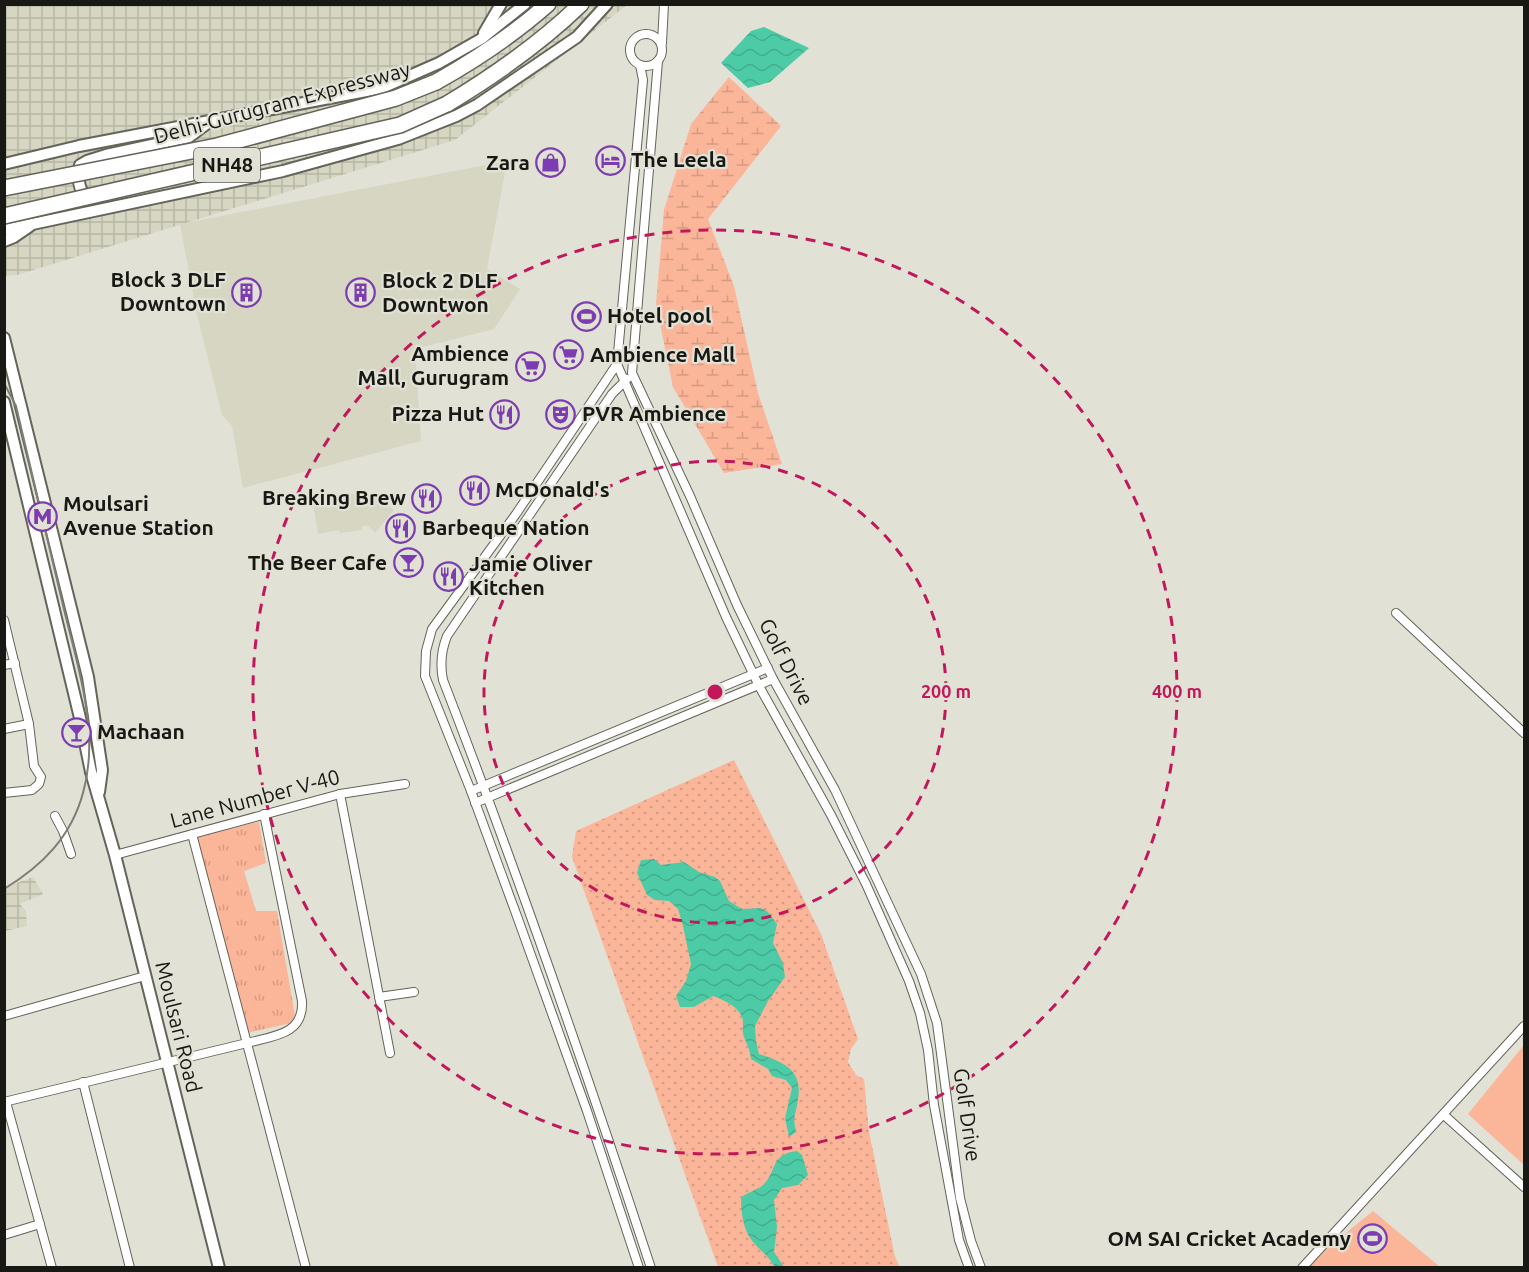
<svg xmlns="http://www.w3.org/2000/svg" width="1529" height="1272" font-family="Ubuntu,sans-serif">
<defs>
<pattern id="industrial-grid" width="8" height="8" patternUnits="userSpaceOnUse" patternTransform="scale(1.5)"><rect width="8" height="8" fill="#d6d6c2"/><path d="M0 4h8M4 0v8" fill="none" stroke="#b7b7a6"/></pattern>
<pattern id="grass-dots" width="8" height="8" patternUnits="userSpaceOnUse" patternTransform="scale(1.5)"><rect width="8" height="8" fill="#fbb599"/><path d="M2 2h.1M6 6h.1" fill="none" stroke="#d69b83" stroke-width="1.8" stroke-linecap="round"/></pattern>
<pattern id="wetland-marsh" width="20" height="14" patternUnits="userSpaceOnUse" patternTransform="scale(1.5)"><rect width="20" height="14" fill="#fbb599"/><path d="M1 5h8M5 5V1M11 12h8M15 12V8" fill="none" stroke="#d69b83"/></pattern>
<pattern id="park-tufts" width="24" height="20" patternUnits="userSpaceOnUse" patternTransform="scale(1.5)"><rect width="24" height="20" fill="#fbb599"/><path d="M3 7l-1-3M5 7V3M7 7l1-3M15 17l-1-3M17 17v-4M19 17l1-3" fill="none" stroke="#d69b83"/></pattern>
<pattern id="water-waves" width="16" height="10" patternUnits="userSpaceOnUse" patternTransform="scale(1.5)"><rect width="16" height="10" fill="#4dcba6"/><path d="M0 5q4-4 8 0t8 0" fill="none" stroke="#42ae8e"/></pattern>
</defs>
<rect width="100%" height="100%" fill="#e1e1d5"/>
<g fill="#d6d6c2">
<polygon points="507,161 487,269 520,289 494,329 415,349 421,441 243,488 232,426 222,415 197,314 180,224"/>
<polygon points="366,491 394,510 375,533 369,526 362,526 362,530 340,533 339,530 318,534 313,503"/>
</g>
<g fill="url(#industrial-grid)">
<polygon points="4,5 627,5 455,140 17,275 5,276"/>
<polygon points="33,877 43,894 20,904 26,911 27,926 5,931 5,887"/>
</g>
<polygon fill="url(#grass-dots)" points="734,760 821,934 858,1039 851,1049 848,1062 856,1075 864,1079 869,1132 895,1257 900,1267 718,1267 572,857 576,831"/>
<polygon fill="url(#wetland-marsh)" points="729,77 781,126 708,219 734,286 758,393 782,464 724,473 673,387 656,304 664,210 691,124"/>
<polygon fill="url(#park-tufts)" points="259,822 266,863 244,871 256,911 277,911 296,1022 242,1034 197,836"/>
<g fill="#fbb599">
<polygon points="1524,1045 1524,1165 1468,1114"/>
<polygon points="1373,1211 1440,1267 1303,1268"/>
</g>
<g fill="url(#water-waves)">
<polygon points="764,27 809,48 770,82 748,88 721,63 751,31"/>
<polygon points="581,302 594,304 592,330 579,329"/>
<path d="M654 859 661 865 684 862 699 872 715 877 720 881 729 901 742 909 761 908 768 912 777 924 773 943 783 963 785 977 768 1001 755 1026 756 1041 759 1054C784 1062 803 1070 798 1099 796 1116 792 1114 796 1132L789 1137 785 1118 792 1088 786 1080 772 1076 768 1069 751 1059C750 1049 747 1045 744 1037 742 1031 743 1028 743 1023 743 1008 724 1000 713 996L694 1007H680L676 996 686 981 691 964 683 926 678 909 669 901 655 900 647 895 637 873 641 860Z"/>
<path d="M797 1151 802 1155 808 1175 798 1185 782 1188 774 1200 777 1227 774 1252 784 1267H775C769 1257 761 1251 753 1242 743 1230 741 1213 741 1197 747 1193 756 1190 762 1186 778 1172 769 1154 797 1151Z"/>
</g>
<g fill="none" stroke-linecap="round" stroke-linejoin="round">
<defs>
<g id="street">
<circle cx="646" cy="50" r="16"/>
<polyline points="662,43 664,4"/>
<polyline points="658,61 632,373 690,496 737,605 773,679 835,790 921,974 937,1023 960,1198 971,1241 981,1268"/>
<polyline points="640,65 643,80 617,364 726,617 759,686 831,815 866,884 909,981 920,1013 928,1050 934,1105 959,1240 969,1268"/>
<polyline points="617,364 516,514 432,629 426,651 425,676 471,791 518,919 587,1111 639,1268"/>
<path d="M627 379 612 394 447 636C441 651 440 665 443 680 518 874 586 1070 651 1268"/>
<polyline points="1396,613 1524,733"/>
<polyline points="4,620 29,724 34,766 41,777 39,784 32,790 4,793"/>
<polyline points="4,665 15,663"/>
<polyline points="4,729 29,724"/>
<polyline points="471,791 768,668"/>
<polyline points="340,794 390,1053"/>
<polyline points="475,803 773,679"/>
<polyline points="55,816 63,831 71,854"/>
<polyline points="192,834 306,1268"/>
<polyline points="115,855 340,794 405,784"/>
<polyline points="379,997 414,992"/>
<polyline points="4,1016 145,976"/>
<polyline points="83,1082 130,1268"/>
<path d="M4 1102 247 1043C273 1036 304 1035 302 1001L264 814"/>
<polyline points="6,1102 52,1268"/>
<polyline points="1444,1115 1524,1187"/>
<polyline points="4,1235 40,1224"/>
<polyline points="1302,1268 1524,1026"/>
</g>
<g id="secondary">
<polyline points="484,33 501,4"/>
<polyline points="4,164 79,146 382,88 439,63 481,39 525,4"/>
<path d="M88 200C79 191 77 178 80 165L87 161 106 155 189 137 209 122"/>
<polyline points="4,230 283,171 398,139 456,116 477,105 577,37 607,4"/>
<polyline points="4,241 14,237 30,226"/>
<polyline points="4,338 88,677 102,770 99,792"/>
<polyline points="4,402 80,718 91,772 115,855 219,1268"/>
</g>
<g id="highway">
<path d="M436 82C477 59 513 35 548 4"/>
<path d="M447 104C495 75 540 44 581 4"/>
</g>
</defs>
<use href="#street" stroke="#64645a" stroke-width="10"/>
<use href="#secondary" stroke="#64645a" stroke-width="14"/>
<use href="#highway" stroke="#64645a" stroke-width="18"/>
<use href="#street" stroke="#fff" stroke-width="8"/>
<use href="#secondary" stroke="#fff" stroke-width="10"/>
<use href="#highway" stroke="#fff" stroke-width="15"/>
<path stroke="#7e7e76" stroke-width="2" d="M4 383 16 406C31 471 47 536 62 601 76 662 101 730 83 793 71 837 42 866 4 889"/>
<defs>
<g id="highway-bridge">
<polyline points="4,188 217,146 396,98 436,82"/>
<polyline points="4,216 400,125 447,104"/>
</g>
</defs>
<use href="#highway-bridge" stroke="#64645a" stroke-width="18" stroke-linecap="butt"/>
<use href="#highway-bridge" stroke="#fff" stroke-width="15"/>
</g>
<g fill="none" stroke="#c2185b" stroke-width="3" stroke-dasharray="10 8">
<circle cx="715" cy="692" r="231"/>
<circle cx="715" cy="692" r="462"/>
</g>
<defs>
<symbol id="hotel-ring" viewBox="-11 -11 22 22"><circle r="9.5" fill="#e1e1d5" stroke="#7d3db2" stroke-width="1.5"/><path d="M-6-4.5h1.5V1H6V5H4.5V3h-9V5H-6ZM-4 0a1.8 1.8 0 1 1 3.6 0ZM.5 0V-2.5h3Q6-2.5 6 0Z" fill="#7d3db2"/></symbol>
<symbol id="shop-ring" viewBox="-11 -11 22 22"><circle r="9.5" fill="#e1e1d5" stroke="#7d3db2" stroke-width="1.5"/><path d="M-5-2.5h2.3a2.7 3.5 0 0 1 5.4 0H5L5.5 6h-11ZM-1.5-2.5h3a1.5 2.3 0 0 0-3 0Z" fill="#7d3db2"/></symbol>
<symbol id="building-ring" viewBox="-11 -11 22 22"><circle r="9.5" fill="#e1e1d5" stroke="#7d3db2" stroke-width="1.5"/><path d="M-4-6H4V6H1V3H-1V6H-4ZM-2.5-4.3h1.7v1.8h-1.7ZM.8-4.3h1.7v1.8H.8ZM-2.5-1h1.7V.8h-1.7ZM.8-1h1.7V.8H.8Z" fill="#7d3db2"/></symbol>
<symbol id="stadium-ring" viewBox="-11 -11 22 22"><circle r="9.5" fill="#e1e1d5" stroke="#7d3db2" stroke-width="1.5"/><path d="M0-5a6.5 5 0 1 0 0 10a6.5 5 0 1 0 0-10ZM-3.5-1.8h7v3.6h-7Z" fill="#7d3db2"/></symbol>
<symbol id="supermarket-ring" viewBox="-11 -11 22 22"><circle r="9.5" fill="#e1e1d5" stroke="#7d3db2" stroke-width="1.5"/><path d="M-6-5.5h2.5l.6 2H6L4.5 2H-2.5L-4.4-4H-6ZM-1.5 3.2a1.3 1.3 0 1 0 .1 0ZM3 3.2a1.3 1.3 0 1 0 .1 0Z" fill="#7d3db2"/></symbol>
<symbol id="restaurant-ring" viewBox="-11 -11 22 22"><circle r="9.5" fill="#e1e1d5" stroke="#7d3db2" stroke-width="1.5"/><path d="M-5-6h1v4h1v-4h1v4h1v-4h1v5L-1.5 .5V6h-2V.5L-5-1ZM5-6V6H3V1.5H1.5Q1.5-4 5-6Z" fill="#7d3db2"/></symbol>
<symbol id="theatre-ring" viewBox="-11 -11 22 22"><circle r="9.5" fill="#e1e1d5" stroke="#7d3db2" stroke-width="1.5"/><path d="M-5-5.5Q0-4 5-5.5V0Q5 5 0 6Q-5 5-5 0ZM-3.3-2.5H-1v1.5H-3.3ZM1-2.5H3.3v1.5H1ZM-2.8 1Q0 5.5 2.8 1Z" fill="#7d3db2"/></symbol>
<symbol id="metro-ring" viewBox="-11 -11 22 22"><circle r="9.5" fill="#e1e1d5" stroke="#7d3db2" stroke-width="1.5"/><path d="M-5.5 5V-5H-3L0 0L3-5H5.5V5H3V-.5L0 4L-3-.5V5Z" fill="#7d3db2"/></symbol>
<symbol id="bar-ring" viewBox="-11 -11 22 22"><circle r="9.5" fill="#e1e1d5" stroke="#7d3db2" stroke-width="1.5"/><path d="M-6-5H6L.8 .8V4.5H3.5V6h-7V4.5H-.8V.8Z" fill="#7d3db2"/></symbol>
</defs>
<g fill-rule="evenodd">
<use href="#hotel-ring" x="594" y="144" width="33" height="33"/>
<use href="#shop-ring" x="534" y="146" width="33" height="33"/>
<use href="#building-ring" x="230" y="276" width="33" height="33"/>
<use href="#building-ring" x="344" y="276" width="33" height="33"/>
<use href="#stadium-ring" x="570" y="300" width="33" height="33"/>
<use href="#supermarket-ring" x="552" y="338" width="33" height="33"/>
<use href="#supermarket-ring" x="514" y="350" width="33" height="33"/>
<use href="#restaurant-ring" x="488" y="398" width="33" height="33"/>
<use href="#theatre-ring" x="544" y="398" width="33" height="33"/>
<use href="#restaurant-ring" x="458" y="474" width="33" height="33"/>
<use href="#restaurant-ring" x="410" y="482" width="33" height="33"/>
<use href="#metro-ring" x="26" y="500" width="33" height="33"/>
<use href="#restaurant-ring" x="384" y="512" width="33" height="33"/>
<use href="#bar-ring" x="392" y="546" width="33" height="33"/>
<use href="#restaurant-ring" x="432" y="560" width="33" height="33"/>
<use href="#bar-ring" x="60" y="716" width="33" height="33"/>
<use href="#stadium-ring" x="1356" y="1222" width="33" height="33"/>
</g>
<g text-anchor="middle" stroke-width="4.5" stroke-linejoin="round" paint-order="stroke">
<rect fill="#e1e1d5" stroke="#54544e" stroke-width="1.5" x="194" y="148" width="66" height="34" rx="4.5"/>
<g font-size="20" font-weight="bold" fill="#181814">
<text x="227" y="172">NH48</text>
</g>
<g font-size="21" fill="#181814" stroke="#e1e1d5">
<text transform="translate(282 103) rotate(-15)" y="7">Delhi-Gurugram Expressway</text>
<text transform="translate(786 662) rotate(63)" y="7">Golf Drive</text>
<text transform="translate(255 799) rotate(-15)" y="7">Lane Number V-40</text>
<text transform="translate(178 1027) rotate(76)" y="7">Moulsari Road</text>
<text transform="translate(967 1115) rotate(82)" y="7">Golf Drive</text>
</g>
<g font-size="21" font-weight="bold" fill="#181814" stroke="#e1e1d5" text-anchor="start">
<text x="631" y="167">The Leela</text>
<text x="530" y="170" text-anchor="end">Zara</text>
<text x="226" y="287" text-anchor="end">Block 3 DLF<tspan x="226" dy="24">Downtown</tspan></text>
<text x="382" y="288">Block 2 DLF<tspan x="382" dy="24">Downtwon</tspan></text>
<text x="607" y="323">Hotel pool</text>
<text x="509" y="361" text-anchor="end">Ambience<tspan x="509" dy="24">Mall, Gurugram</tspan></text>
<text x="590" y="362">Ambience Mall</text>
<text x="484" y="421" text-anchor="end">Pizza Hut</text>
<text x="582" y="421">PVR Ambience</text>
<text x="495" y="497">McDonald's</text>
<text x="406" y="505" text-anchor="end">Breaking Brew</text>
<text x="63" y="511">Moulsari<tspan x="63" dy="24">Avenue Station</tspan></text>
<text x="422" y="535">Barbeque Nation</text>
<text x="387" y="570" text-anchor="end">The Beer Cafe</text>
<text x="469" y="571">Jamie Oliver<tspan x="469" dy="24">Kitchen</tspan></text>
<text x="97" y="739">Machaan</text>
<text x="1351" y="1246" text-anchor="end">OM SAI Cricket Academy</text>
</g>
</g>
<circle cx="715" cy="692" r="9" fill="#c2185b" stroke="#e1e1d5" stroke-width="3"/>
<g font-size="18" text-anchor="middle" font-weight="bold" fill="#c2185b" stroke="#e1e1d5" stroke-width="4.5" stroke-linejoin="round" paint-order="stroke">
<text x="946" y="698">200 m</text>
<text x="1177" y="698">400 m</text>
</g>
<rect width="1529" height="1272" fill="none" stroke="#181814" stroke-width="12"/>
</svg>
